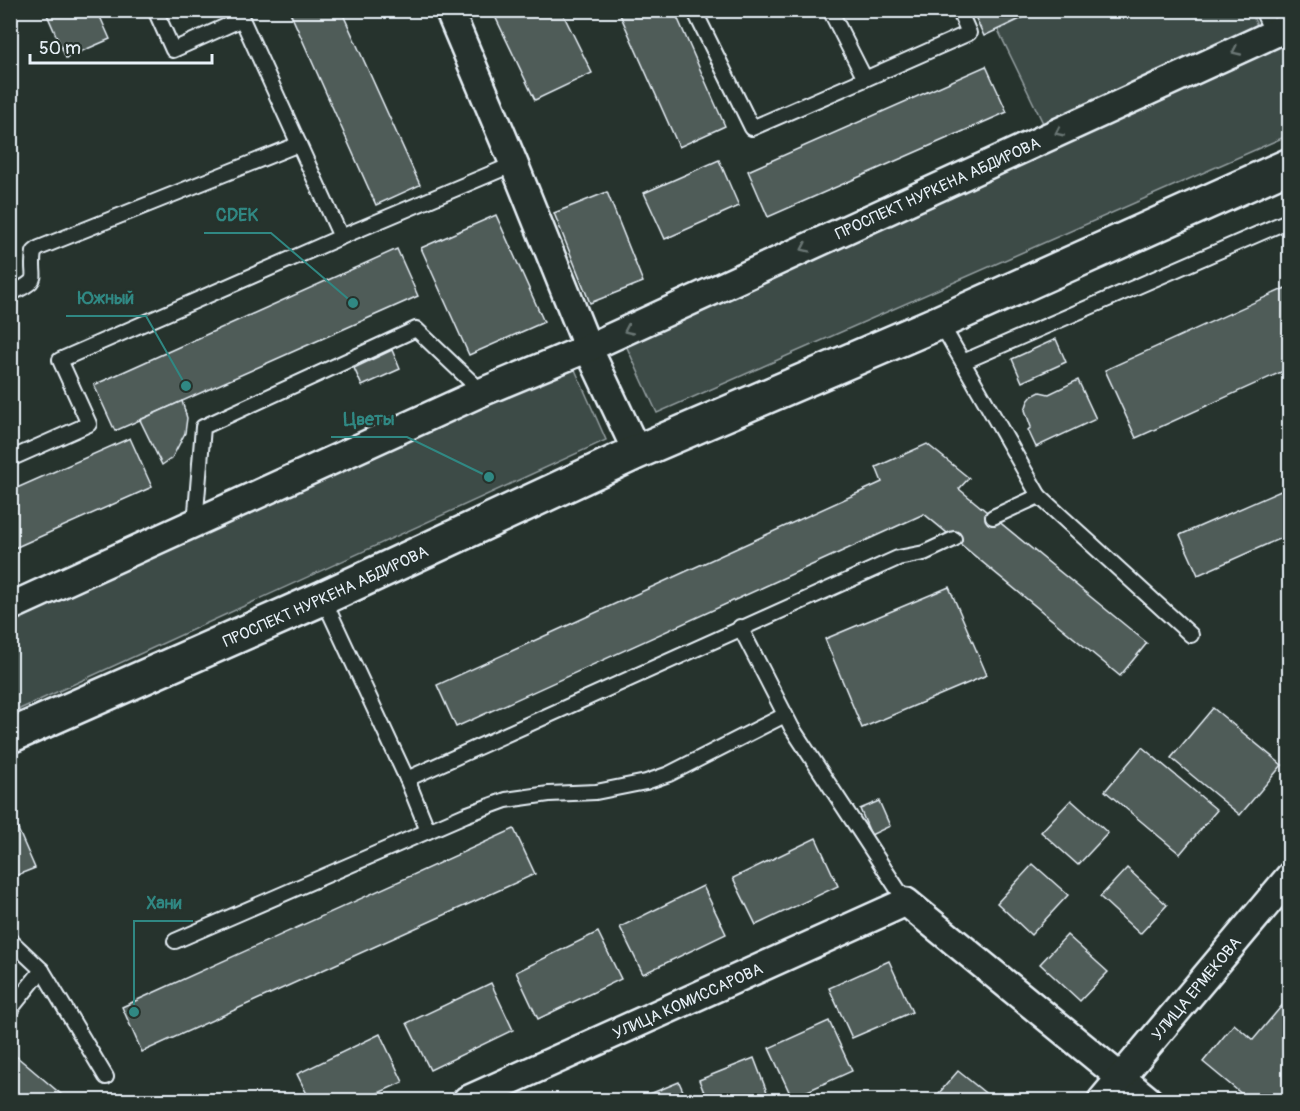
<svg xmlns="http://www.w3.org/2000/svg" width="1300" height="1111" font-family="Pangolin,sans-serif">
<rect width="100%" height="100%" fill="#26332d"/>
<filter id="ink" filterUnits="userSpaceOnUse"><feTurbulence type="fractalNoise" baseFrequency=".0167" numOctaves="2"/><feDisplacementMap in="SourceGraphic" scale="12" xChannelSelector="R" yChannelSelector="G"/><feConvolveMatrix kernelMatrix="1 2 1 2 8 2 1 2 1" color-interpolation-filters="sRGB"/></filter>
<g filter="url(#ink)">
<g fill="#3e4b47" stroke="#939ea0" stroke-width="1.5">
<polygon points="1039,10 1250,11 1259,29 1043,123 998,30"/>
<polygon points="1289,42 1289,135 657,413 625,343"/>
<polygon points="569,356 606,440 11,713 10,609"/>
</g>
<g fill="#505c59" stroke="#e8f1f8" stroke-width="1.5">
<polygon points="45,10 97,10 110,39 66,58"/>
<polygon points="289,10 341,10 420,185 376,205"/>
<polygon points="492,10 561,10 592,73 535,100"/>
<polygon points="618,10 674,10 725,126 679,147"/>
<polygon points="972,10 1039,10 984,36"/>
<polygon points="986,66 1007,112 768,217 748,171"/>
<polygon points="719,160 739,206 665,239 644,193"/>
<polygon points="607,192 643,282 590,303 554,213"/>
<polygon points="496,215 544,322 469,355 421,248"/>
<polygon points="397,249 418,296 115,431 94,385"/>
<polygon points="1290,286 1290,368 1136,438 1105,370"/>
<polygon points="1056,339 1066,362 1022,382 1012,359"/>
<polygon points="392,350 400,369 362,386 354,368"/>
<polygon points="1078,380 1096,419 1036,447 1028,430 1031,427 1025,410 1028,401 1032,396 1040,392 1049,394"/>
<polygon points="182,401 187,418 185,433 172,458 162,465 140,420"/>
<polygon points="130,438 152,487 10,550 10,491"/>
<polygon points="927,444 969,478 959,489 1147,643 1120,676 924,514 456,727 437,685 882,482 876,467"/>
<polygon points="1290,487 1290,534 1198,575 1180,535"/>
<polygon points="949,587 987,675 862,728 825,639"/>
<polygon points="1213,708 1282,765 1240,815 1171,758"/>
<polygon points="1142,747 1217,810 1180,854 1105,791"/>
<polygon points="1071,800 1108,833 1078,865 1041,832"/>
<polygon points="879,801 890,826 871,835 860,809"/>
<polygon points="17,827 35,868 10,878 10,830"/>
<polygon points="514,829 535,874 142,1052 122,1007"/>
<polygon points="816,838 838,886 756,925 733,878"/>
<polygon points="1033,864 1068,895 1031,935 997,903"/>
<polygon points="1127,868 1167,905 1140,934 1100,897"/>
<polygon points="703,886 726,934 643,974 620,927"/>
<polygon points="598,932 621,979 538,1019 516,972"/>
<polygon points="1067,935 1108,972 1080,1001 1040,964"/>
<polygon points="889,961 912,1012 852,1038 829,988"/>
<polygon points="491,983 513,1030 430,1070 407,1023"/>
<polygon points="1290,996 1290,1100 1249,1100 1203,1062 1234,1024 1253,1040"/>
<polygon points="829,1021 852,1071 792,1098 769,1048"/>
<polygon points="380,1034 403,1082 363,1100 310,1100 297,1074"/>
<polygon points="10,1051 68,1100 10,1100"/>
<polygon points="754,1058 770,1100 707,1100 699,1080"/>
<polygon points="958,1071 994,1100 933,1100"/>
<polygon points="679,1082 687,1100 635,1100"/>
</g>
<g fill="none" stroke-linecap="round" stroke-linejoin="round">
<defs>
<g id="service">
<polyline points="155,10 173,50 242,19 341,237 514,164"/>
<polyline points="694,10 752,128 865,79"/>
<polyline points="833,10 831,12 865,79 969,33 959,10"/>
<polyline points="1262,10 1273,34"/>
<path d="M10 294C45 277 29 281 34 252L39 248 299 144"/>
<polyline points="940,322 1039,496 993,517"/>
<polyline points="963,362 1290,220"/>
<polyline points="10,459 89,424 60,360 341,237"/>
<polyline points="1039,496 1191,635"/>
<polyline points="195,524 203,427 416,329 482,392"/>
<polyline points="323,598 407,779 898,558 924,553 954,539"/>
<polyline points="740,627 792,728 906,902"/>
<polyline points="407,779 428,831"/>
<polyline points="10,940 42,970 10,1010"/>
<polyline points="175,941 465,815 506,800 549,794 596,792 646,782 669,774 785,715"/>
<polyline points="42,970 106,1077"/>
</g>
<g id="minor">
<polyline points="449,10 514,164 588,348 637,452"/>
<path id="s1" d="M10 607 482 392 588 348 1290 26"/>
<path id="s2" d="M467 1100 906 902 1148 1100"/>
<path id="s3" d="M1102 1100 1290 876"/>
</g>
<g id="secondary">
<path id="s4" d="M10 736 323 598 637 452 940 322 1290 165"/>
</g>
</defs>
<use href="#service" stroke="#e8f1f8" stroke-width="18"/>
<use href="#minor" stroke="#e8f1f8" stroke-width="32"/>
<use href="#secondary" stroke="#e8f1f8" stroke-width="38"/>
<use href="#service" stroke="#26332d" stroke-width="14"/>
<use href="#minor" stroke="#26332d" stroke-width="27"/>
<use href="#secondary" stroke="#26332d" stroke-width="33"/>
</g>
<defs><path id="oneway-chevron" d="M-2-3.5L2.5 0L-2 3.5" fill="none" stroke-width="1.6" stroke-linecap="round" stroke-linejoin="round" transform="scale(1.5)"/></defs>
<g stroke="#6a7674">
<use href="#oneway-chevron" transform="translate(1236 51) rotate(155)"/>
<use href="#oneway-chevron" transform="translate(1059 132) rotate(155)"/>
<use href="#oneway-chevron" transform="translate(805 248) rotate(155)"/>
<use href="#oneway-chevron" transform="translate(628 330) rotate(155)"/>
</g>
</g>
<g text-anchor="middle" stroke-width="4.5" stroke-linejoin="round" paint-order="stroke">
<g font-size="16" fill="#e8f1f8" stroke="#26332d">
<text dy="6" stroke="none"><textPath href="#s1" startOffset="1018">ПРОСПЕКТ НУРКЕНА АБДИРОВА</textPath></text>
<text dy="6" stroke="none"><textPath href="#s4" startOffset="345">ПРОСПЕКТ НУРКЕНА АБДИРОВА</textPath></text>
<text dy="6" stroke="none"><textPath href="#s3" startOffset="146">УЛИЦА ЕРМЕКОВА</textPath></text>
<text dy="6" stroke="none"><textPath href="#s2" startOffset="242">УЛИЦА КОМИССАРОВА</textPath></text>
</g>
</g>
<path fill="none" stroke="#308883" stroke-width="2" d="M353 303L271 233H204M186 386L146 316H66M489 477L407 437H331M134 1012L134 921H193"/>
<g fill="#308883" stroke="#26332d" stroke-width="2">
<circle cx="353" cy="303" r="6"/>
<circle cx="186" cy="386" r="6"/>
<circle cx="489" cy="477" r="6"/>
<circle cx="134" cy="1012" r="6"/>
</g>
<g font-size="18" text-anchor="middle" font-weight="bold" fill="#308883" stroke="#26332d" stroke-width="4.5" stroke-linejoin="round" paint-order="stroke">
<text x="237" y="221">CDEK</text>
<text x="106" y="304">Южный</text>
<text x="369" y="425">Цветы</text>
<text x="164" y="909">Хани</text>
</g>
<rect width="1300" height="1111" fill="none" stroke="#26332d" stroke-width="36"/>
<rect x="18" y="18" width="1264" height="1075" fill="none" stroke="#e8f1f8" stroke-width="2" filter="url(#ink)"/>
<path d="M30 54v9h182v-9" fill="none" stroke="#e8f1f8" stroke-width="3"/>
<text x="39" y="54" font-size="18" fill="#e8f1f8" stroke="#26332d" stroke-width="4.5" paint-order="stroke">50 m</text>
</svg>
